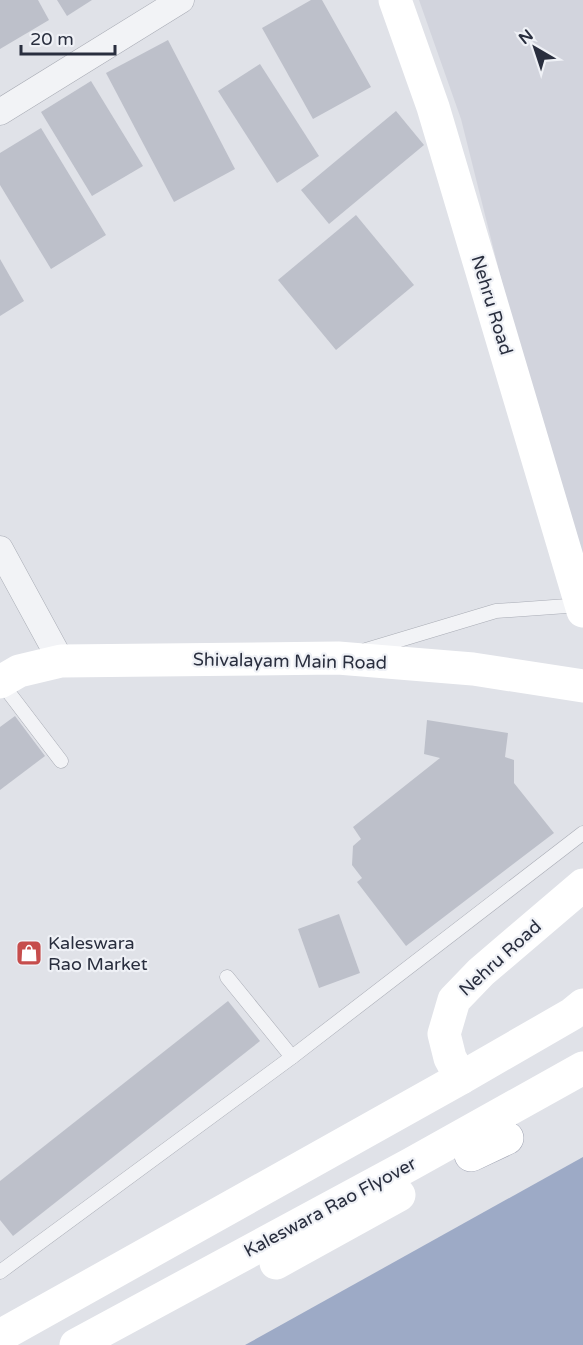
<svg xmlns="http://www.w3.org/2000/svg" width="583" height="1345" font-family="'Varela Round',sans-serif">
<rect width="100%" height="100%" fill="#e0e2e8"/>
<polygon fill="#d2d4dd" points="419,0 583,0 583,576 557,503 461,119"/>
<polygon fill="#9daac6" points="583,1157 583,1345 245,1345"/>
<g fill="#bdc0ca">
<polygon points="0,0 38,0 49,20 0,49"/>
<polygon points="57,0 92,0 67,16"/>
<polygon points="311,0 322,0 371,87 313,119 262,28"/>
<polygon points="168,40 235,169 174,202 106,73"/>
<polygon points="260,64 319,156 277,183 218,91"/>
<polygon points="91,81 143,166 92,196 41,112"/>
<polygon points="396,111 424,145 329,224 301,190"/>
<polygon points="41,128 106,235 51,269 0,185 0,153"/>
<polygon points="356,215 414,285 336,350 278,280"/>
<polygon points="0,259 24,301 0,316"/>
<polygon points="15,716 45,756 0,790 0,727"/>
<polygon points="427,720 508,733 505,757 514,760 514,783 554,833 406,946 357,882 362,878 352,865 353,846 361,839 353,827 440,758 424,754"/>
<polygon points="339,914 360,973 319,988 298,929"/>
<polygon points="228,1001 260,1041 13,1236 0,1220 0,1181"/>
</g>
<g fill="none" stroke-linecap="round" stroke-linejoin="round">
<defs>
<g id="lane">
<polyline points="366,650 496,611 581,605"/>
<polyline points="0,681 61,761"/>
<polyline points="227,977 292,1057"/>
<polyline points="0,1272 292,1057 583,833"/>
</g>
<g id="street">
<polyline points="0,112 181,0"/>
<polyline points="0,549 61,661"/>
</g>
<polyline id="primary" points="471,1155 507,1138"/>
</defs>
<use href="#lane" stroke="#a9acb5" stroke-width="15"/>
<use href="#street" stroke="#a9acb5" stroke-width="27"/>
<use href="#primary" stroke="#a0a4b3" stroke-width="34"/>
<use href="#lane" stroke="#f2f3f6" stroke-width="14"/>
<use href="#street" stroke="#f2f3f6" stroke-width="26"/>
<g stroke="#fff" stroke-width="33">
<polyline points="395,0 433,107 583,611"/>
<polyline points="0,682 19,671 61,661 338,658 473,669 583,686"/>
<polyline points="461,1078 450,1058 444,1034 454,1000 481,972 583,885"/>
<polyline points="276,1263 399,1195"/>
<polyline points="0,1336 461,1078 572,1014 583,1005"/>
<polyline points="76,1345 411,1164 583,1068"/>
</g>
<use href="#primary" stroke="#fff" stroke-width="33"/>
</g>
<defs>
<symbol id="shop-square" viewBox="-11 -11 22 22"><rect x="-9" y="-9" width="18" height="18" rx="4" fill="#c64d4c" stroke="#eff1f6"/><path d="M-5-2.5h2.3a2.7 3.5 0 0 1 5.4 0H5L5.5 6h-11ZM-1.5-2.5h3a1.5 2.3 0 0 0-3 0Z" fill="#fff"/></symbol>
</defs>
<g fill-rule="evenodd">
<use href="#shop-square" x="14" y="938" width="30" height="30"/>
</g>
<g text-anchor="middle" stroke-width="4.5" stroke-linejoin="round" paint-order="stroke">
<g font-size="18" fill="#292e3e" stroke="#eff1f6">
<text transform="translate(492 305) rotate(73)" y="6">Nehru Road</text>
<text transform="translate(290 661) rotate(1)" y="6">Shivalayam Main Road</text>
<text transform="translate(500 958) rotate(-42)" y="6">Nehru Road</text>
<text transform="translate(330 1207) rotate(-28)" y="6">Kaleswara Rao Flyover</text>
</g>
<g font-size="18" fill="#292e3e" stroke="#eff1f6" text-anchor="start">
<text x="48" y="949">Kaleswara<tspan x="48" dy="21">Rao Market</tspan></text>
</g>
</g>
<g transform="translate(535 48) rotate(321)" stroke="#eff1f6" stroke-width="4.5" paint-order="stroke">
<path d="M0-4.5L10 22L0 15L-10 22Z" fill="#292e3e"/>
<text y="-9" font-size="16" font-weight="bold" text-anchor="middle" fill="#292e3e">N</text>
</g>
<path d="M21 45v9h94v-9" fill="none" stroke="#292e3e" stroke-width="3"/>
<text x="30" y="45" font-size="18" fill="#292e3e" stroke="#eff1f6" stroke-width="4.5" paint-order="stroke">20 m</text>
</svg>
